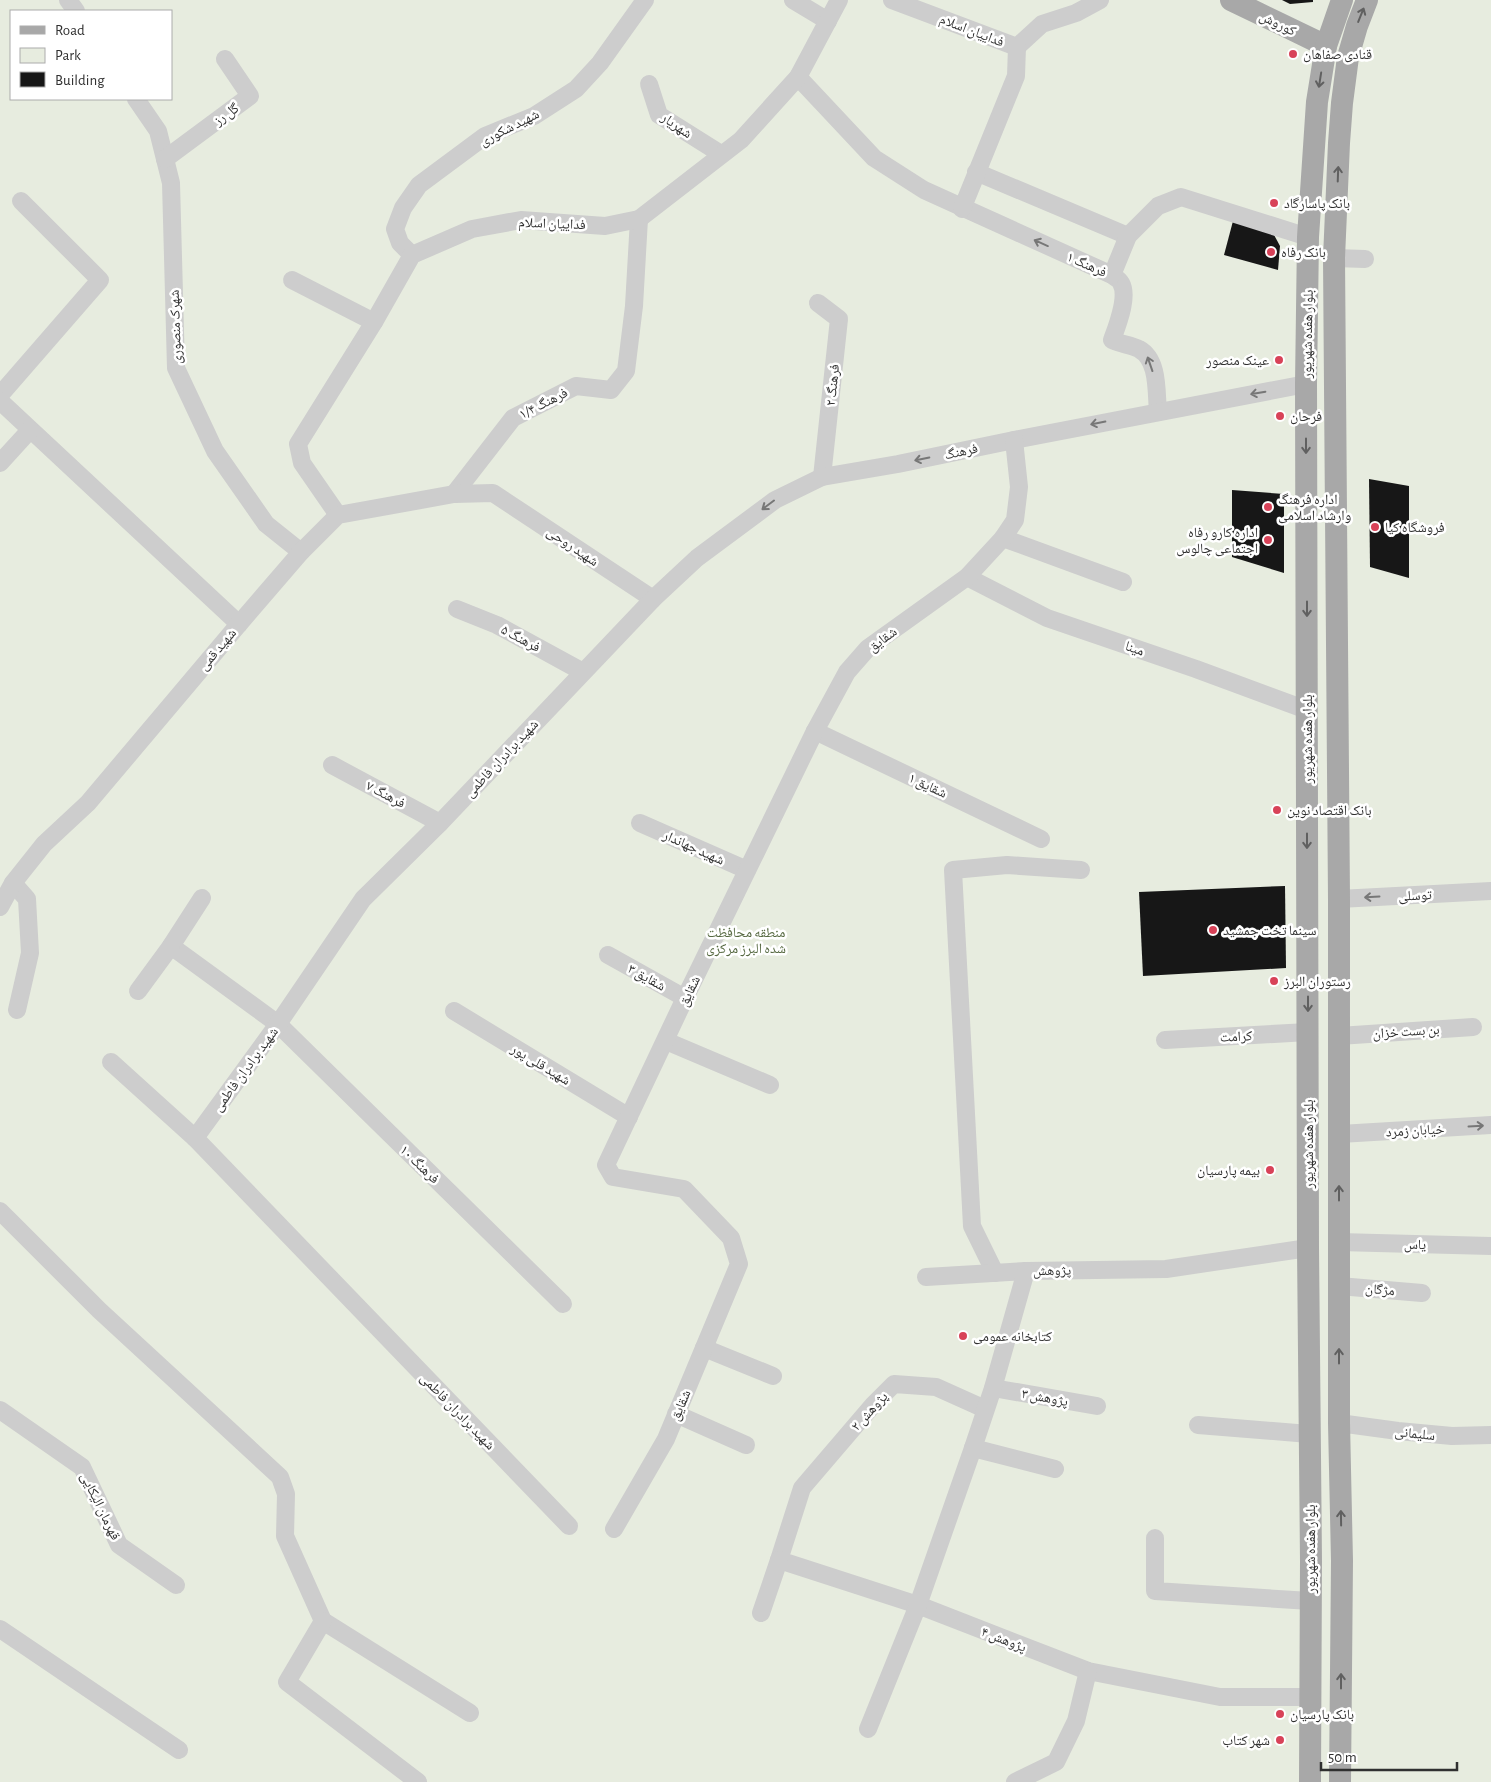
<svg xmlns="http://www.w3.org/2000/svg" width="1491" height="1782" font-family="'Alegreya Sans','Noto Naskh Arabic',sans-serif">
<rect width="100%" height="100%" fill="#fff"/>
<path fill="#e7ecdf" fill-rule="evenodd" d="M0 0H1491V1782H0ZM11 11H171V99H11Z"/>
<g fill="#171717">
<polygon points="1282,0 1313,0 1313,2 1290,4"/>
<polygon points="1233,221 1273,233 1280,246 1278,270 1224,255"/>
<polygon points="1369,479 1409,486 1409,578 1370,567"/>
<polygon points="1232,490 1284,494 1284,573 1232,557"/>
<polygon points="1285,886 1286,968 1143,976 1139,892"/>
</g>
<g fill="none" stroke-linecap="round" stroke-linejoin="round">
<g stroke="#cdcdcd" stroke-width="18">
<polyline points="68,0 76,11"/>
<polyline points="793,0 828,21"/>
<polyline points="892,0 1017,47 1042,24 1076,13 1100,0"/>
<path d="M798 77 874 158 924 190 1112 275C1115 277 1120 280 1121 283 1129 297 1117 326 1112 340 1120 344 1131 345 1139 349 1159 360 1156 391 1158 412"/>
<polyline points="649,84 659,115 721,154"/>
<polyline points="136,99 158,131 171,183 176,368 215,451 266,524 301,552"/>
<polyline points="165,159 250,96 225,59"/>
<polyline points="976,172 1128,236"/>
<polyline points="962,209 1016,76 1017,47"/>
<polyline points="412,255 400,243 395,229 403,208 419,185 485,136 534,116 576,89 600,63 645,0"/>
<polyline points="1334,258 1365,259"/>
<polyline points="1112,275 1128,236 1158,206 1181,197 1308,237"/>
<polyline points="292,280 374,322"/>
<polyline points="818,303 839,319 822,477"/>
<polyline points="0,395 100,280 21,201"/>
<polyline points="0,401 239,624"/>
<polyline points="0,463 30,430"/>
<polyline points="454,494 513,418 576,386 611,390 626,371 634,306 639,219"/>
<polyline points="338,515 302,463 298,444 374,322 412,255 472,229 521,220 605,226 639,219 741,140 798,77 839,0"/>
<polyline points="1003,538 1123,582"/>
<polyline points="967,577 1047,618 1196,669 1307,710"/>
<polyline points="457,609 497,625 583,672"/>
<polyline points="815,731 1041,839"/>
<polyline points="332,765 440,823"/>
<polyline points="640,823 747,870"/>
<polyline points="13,883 27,899 30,953 17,1010"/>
<polyline points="202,898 171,946 278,1024 563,1304"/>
<polyline points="1339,899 1491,891"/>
<polyline points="0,907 13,883 44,844 88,803 239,624 301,552 338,515 454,494 493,493 653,599"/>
<polyline points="608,955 685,998"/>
<polyline points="138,991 171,946"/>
<polyline points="454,1011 629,1117"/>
<polyline points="1339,1036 1473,1027"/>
<polyline points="1165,1040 1308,1032"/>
<polyline points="666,1041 770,1085"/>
<polyline points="111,1062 195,1138"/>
<polyline points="1340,1134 1491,1125"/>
<polyline points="0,1211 99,1310 280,1477 286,1494 285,1536 323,1621 470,1713"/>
<polyline points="1339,1242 1491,1246"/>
<polyline points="995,1273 972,1226 953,870 1007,865 1081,870"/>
<polyline points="926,1277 1026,1271 1166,1269 1308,1248"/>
<polyline points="1339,1286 1422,1293"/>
<polyline points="704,1348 773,1376"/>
<polyline points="993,1388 1097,1406"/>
<polyline points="985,1409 936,1387 894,1384 873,1405 802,1488 779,1560 918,1605 1088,1671 1220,1697 1311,1697"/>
<polyline points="0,1410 82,1467 119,1545 176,1585"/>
<polyline points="676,1414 746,1445"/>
<polyline points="1339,1423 1398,1431 1452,1436 1491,1435"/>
<polyline points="1198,1425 1309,1434"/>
<polyline points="973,1448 1055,1469"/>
<polyline points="569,1526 195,1138 278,1024 363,899 440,823 653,599 697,558 775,500 822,477 898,464 1014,440 1306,384"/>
<polyline points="614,1529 666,1439 739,1264 731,1238 684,1189 613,1177 606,1165 685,998 815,731 847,672 868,648 967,577 1003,538 1015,520 1019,487 1014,440"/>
<polyline points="1155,1538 1155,1591 1310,1601"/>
<polyline points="761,1613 779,1560"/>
<polyline points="323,1621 287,1682 418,1782"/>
<polyline points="0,1629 179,1750"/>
<polyline points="868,1729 918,1605 973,1448 993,1388 1026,1271"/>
<polyline points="1015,1782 1056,1762 1076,1721 1088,1671"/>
</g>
<g stroke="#a8a8a8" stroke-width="22">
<polyline points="1231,0 1326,46"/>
<polyline points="1310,1782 1311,1561 1308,1248 1306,384 1308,237 1317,102 1326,46 1342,0"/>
<polyline points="1340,1782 1342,1561 1339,1423 1339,899 1334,258 1339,143 1342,103 1348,57 1357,26 1367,0"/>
</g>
</g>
<defs><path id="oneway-shaft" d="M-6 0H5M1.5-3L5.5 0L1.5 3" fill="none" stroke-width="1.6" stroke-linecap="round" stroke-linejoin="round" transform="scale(1.25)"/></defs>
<g stroke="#606060">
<use href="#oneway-shaft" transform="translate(1361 15) rotate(-68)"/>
<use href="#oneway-shaft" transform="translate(1320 80) rotate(99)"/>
<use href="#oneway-shaft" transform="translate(1338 174) rotate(-88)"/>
<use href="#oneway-shaft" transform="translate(1306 446) rotate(90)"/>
<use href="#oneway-shaft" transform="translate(1307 609) rotate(90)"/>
<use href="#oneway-shaft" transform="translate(1307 841) rotate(90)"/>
<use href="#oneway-shaft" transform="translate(1308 1004) rotate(90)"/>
<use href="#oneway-shaft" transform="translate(1339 1193) rotate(-90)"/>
<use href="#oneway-shaft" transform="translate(1339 1356) rotate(-90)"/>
<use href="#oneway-shaft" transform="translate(1341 1518) rotate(-91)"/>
<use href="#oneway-shaft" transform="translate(1341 1681) rotate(-90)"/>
</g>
<g stroke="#777">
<use href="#oneway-shaft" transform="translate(1041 243) rotate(-156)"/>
<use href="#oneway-shaft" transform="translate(1150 364) rotate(-109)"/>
<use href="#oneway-shaft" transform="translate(1258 393) rotate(170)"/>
<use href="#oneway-shaft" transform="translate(1098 423) rotate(169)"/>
<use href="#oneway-shaft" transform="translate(922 459) rotate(168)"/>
<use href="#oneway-shaft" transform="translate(768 505) rotate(143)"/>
<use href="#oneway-shaft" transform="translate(1372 897) rotate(177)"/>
<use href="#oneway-shaft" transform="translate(1476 1126) rotate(-3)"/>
</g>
<g fill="#d84258" stroke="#fff" stroke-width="2">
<circle cx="1293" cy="54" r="5"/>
<circle cx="1274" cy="203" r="5"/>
<circle cx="1271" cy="252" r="5"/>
<circle cx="1279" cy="360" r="5"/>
<circle cx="1280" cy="416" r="5"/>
<circle cx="1268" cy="507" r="5"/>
<circle cx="1375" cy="527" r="5"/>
<circle cx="1268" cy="540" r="5"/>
<circle cx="1277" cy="810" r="5"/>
<circle cx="1213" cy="930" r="5"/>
<circle cx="1274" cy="981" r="5"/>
<circle cx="1270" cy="1170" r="5"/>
<circle cx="963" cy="1336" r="5"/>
<circle cx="1280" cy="1714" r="5"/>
<circle cx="1280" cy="1740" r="5"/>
</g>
<g text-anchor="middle" stroke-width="5" stroke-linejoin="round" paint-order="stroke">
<g font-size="14" fill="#303030" stroke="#fff">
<text transform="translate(1278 23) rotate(26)" y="5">کوروش</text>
<text transform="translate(972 30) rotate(21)" y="5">فداییان اسلام</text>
<text transform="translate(226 114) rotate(-36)" y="5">گل رز</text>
<text transform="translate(677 125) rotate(35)" y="5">شهریار</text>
<text transform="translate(509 127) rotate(-27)" y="5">شهید شکوری</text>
<text transform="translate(552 223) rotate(2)" y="5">فداییان اسلام</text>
<text transform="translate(1087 264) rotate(24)" y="5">فرهنگ ۱</text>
<text transform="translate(175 327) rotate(-92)" y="5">شهرک منصوری</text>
<text transform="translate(1307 334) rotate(-89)" y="5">بلوار هفده شهریور</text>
<text transform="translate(832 385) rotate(-84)" y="5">فرهنگ ۲</text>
<text transform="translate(543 403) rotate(-27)" y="5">فرهنگ ۱/۴</text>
<text transform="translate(961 451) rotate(-12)" y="5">فرهنگ</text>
<text transform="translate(573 546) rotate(34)" y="5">شهید روحی</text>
<text transform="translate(521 638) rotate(28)" y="5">فرهنگ ۵</text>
<text transform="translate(882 639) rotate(-37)" y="5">شقایق</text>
<text transform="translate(1135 648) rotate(19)" y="5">مینا</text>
<text transform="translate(217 649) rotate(-50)" y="5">شهید قمی</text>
<text transform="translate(1307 739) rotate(-90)" y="5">بلوار هفده شهریور</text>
<text transform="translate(501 758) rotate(-47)" y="5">شهید برادران فاطمی</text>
<text transform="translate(928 785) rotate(25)" y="5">شقایق ۱</text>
<text transform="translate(386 794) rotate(28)" y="5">فرهنگ ۷</text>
<text transform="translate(694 847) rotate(24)" y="5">شهید جهاندار</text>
<text transform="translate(1415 895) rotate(-3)" y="5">توسلی</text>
<text transform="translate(647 977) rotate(29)" y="5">شقایق ۳</text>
<text transform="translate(689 991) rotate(-65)" y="5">شقایق</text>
<text transform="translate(1406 1031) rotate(-4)" y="5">بن بست خزان</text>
<text transform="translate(1236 1036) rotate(-3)" y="5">کرامت</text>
<text transform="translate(541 1064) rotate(31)" y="5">شهید قلی پور</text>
<text transform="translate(245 1069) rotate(-54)" y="5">شهید برادران فاطمی</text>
<text transform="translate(1415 1130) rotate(-3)" y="5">خیابان زمرد</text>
<text transform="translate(1308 1144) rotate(-90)" y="5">بلوار هفده شهریور</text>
<text transform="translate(420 1164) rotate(44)" y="5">فرهنگ ۱۰</text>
<text transform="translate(1415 1244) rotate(1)" y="5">یاس</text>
<text transform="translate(1052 1270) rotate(-1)" y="5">پژوهش</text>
<text transform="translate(1380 1289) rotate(5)" y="5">مژگان</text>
<text transform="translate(1045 1397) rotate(10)" y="5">پژوهش ۳</text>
<text transform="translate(680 1405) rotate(-67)" y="5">شقایق</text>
<text transform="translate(458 1411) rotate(46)" y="5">شهید برادران فاطمی</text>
<text transform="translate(869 1411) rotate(-48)" y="5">پژوهش ۲</text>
<text transform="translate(1415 1433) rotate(6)" y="5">سلیمانی</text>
<text transform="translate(101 1506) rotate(64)" y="5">قهرمان الیکایی</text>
<text transform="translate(1310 1549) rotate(-90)" y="5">بلوار هفده شهریور</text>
<text transform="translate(1004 1639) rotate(21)" y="5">پژوهش ۴</text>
</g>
<g font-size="14" fill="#303030" stroke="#fff" text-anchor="start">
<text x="1303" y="59">قنادی صفاهان</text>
<text x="1284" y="208">بانک پاسارگاد</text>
<text x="1281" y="257">بانک رفاه</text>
<text x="1269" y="365" text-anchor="end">عینک منصور</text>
<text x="1290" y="421">فرحان</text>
<text x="1278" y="504">اداره فرهنگ<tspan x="1278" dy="16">وارشاد اسلامی</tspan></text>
<text x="1385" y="532">فروشگاه کیا</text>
<text x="1258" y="537" text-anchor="end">اداره کارو رفاه<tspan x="1258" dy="16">اجتماعی چالوس</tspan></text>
<text x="1287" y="815">بانک اقتصاد نوین</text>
<text x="1223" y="935">سینما تخت جمشید</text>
<text x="1284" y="986">رستوران البرز</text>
<text x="1260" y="1175" text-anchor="end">بیمه پارسیان</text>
<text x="973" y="1341">کتابخانه عمومی</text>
<text x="1290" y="1719">بانک پارسیان</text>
<text x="1270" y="1745" text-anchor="end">شهر کتاب</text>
</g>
<g font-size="14" fill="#566941" stroke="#fff">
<text x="746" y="937">منطقه محافظت<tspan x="746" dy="16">شده البرز مرکزی</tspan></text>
</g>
</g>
<rect x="10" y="10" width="162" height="90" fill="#ffffff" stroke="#acacac"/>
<rect x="20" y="26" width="25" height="8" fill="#a8a8a8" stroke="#acacac"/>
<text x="55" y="35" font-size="15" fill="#303030">Road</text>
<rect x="20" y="48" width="25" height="15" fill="#e7ecdf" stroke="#acacac"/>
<text x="55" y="60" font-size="15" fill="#303030">Park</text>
<rect x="20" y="72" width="25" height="15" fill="#171717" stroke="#acacac"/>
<text x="55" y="85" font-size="15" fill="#303030">Building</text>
<path d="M1321 1762v8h136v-8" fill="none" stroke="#303030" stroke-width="2.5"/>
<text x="1328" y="1762" font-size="15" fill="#303030" stroke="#ffffff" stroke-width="4" paint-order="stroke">50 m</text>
</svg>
